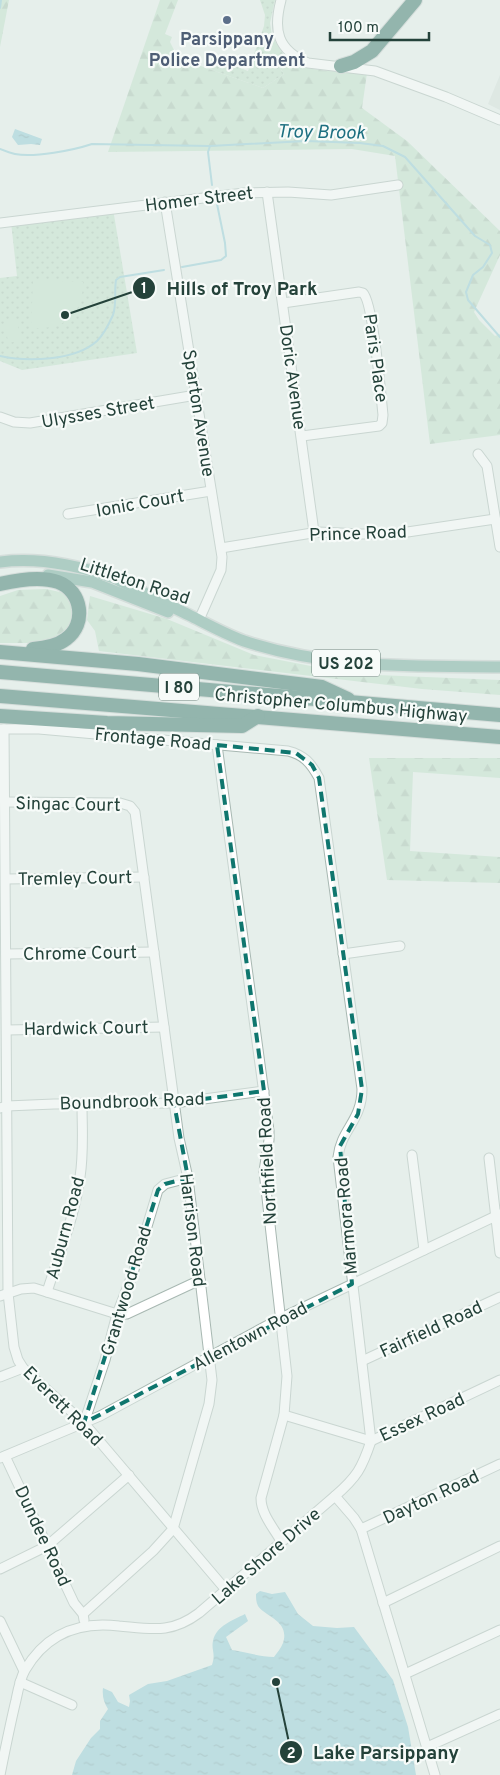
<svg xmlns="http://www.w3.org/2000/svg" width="500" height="1775" font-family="Overpass,sans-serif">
<defs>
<pattern id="grass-dots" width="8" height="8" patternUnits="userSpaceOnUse" patternTransform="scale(1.25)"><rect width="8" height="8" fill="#bfe0c8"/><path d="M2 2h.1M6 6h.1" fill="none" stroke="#a4c1ad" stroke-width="1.8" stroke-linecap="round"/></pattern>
<pattern id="forest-firs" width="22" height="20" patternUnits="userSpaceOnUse" patternTransform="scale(1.25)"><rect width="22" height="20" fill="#bfe0c8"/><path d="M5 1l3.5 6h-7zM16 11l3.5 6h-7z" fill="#a4c1ad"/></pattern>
<pattern id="water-ripples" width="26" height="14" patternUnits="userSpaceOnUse" patternTransform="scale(1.25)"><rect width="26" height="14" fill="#8ec9d4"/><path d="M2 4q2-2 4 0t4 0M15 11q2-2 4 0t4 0" fill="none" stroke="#74a5ad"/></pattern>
</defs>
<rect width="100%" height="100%" fill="#e6efeb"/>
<polygon fill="#d4dfda" points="500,75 500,110 488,104"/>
<g fill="url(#grass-dots)">
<polygon points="260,0 275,0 270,23 272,36 266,48 284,74 263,88 206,68 210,57 248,71 264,26 265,15"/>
<polygon points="113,209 137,353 22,370 0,361 0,278 17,276 11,222"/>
</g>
<g fill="url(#forest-firs)">
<polygon points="0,0 9,0 0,47"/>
<path d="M160 0H178L165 34 172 37 170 42 177 56 206 68 263 88 284 74 266 48 272 36C279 47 285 60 297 65 315 72 347 72 367 73L362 108 407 141 500 231V255L474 312 479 320 495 336 500 334V435L430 444 395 156 352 149 108 152Z"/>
<polygon points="46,589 69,594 75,605 70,631 45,643 0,643 0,596 18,590"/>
<polygon points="90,596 167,619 254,655 352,674 500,680 500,695 422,689 99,651 95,631 87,620"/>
<polygon points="369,758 500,758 500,778 413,772 410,851 500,857 500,883 387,880"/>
</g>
<g fill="#bfe0c8">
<path d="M33 280 83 282C83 316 64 330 31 328Z"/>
<polygon points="17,319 20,341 8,343 5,320"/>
</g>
<g fill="url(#water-ripples)">
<polygon points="15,129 42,139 40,145 31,144 18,145 12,137"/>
<path d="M260 1591 272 1594 285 1592 298 1614 313 1626 337 1628 354 1627 393 1680 408 1727 416 1775H72L76 1761 91 1738 100 1729V1721L108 1709C104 1703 102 1696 103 1688L112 1692 118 1702 129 1707 130 1701 129 1695 148 1684 167 1681 212 1665C216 1653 211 1650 213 1641 216 1626 233 1620 245 1614L248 1621 226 1637 232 1650C246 1652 260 1657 274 1657 277 1653 281 1648 283 1643 290 1621 267 1618 258 1606 256 1602 256 1598 256 1594Z"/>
</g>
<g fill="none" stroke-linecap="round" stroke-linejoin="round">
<g stroke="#8ec9d4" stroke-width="2">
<polyline points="0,8 1,0"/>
<polyline points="210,146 208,152 212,185"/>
<path d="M0 149C5 151 10 153 15 154 34 158 74 150 92 144L210 146 306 141 360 143 383 146 405 157 475 236 490 245 492 253 483 267 473 275 466 292 468 300 500 337"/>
<polyline points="182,267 221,260 226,256 225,243 217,204"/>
<path d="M0 356C27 362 75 361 97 341 104 334 109 324 113 315 117 303 114 292 116 280L120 277 164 270"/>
</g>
<defs>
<g id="minor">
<path d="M281 0C273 30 277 50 308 63L375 71 446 97 500 120"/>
<polyline points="267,192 314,532"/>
<polyline points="165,202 222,557 221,570 199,620"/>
<polyline points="0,223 244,193 288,192 331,195 398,185"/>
<path d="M283 303 359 292 363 293C373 302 381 396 383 415L382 423 379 426 302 436"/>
<polyline points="0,417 14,422 30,423 196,395"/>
<polyline points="478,454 487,466 500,547"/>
<polyline points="68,514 211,491"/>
<polyline points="221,548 318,532 362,534 394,534 495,519"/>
<path d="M0 729H39L288 751C304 755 311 763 319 778L362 1089C362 1121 341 1129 338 1157L371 1441C362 1468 357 1477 335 1496"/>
<polyline points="4,729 8,1293 14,1347 18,1360 23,1368 84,1423 226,1590"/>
<path d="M217 745 269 1131V1140L264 1171 287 1376 284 1415 261 1498C261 1514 273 1527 281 1541"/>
<polyline points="6,802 120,803 130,806 135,812 179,1138 188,1178 212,1380 209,1404 173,1529 153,1551 83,1614"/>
<polyline points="6,879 144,877"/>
<polyline points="6,954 154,952"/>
<polyline points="343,954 400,946"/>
<polyline points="7,1030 164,1027"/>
<polyline points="0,1108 7,1106 54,1104 174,1103 264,1091"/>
<polyline points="412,1155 424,1250"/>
<polyline points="489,1158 500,1253"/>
<path d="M47 1292C59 1254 75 1216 80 1177 84 1152 82 1128 82 1103"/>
<polyline points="0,1296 21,1289 34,1288 117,1314 127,1314 200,1280"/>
<polyline points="362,1361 500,1297"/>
<polyline points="0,1377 23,1368"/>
<polyline points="284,1415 371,1441 500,1380"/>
<polyline points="84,1423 105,1360 117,1314 133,1273 158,1190 165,1184 188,1178"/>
<polyline points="5,1456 74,1603 83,1614 84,1620"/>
<polyline points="0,1458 100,1416 281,1318 500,1214"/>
<polyline points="361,1529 500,1464"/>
<polyline points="0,1569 47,1546 129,1475"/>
<polyline points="383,1603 500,1546"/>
<polyline points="0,1621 24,1671"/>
<polyline points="405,1674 500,1630"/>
<polyline points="20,1682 72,1705"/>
<polyline points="427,1747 500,1714"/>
<path d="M0 1775C5 1750 10 1725 16 1700 18 1690 20 1679 25 1670 46 1634 79 1621 119 1626 152 1629 171 1634 199 1613L335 1496 354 1518 361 1529 435 1775"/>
</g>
<g id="major">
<path d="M0 562C39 557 77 565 114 578 139 590 164 603 189 615 207 624 225 634 244 641 328 669 413 666 500 667"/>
<polyline points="48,575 92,582 168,612"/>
</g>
<g id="highway">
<polyline points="341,66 354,62 372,51 415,0"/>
<path d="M0 584C17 580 41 576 58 582 82 591 87 624 66 639 57 646 44 648 33 649"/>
<polyline points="0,652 138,664 322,687 348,699"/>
<polyline points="0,672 500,715"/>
<polyline points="0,696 500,737"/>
<polyline points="0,716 107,723 242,726 258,716"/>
</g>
</defs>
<use href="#minor" stroke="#a8b8b2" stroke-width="11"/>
<use href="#major" stroke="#c2cac8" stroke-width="14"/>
<use href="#highway" stroke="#c2cac8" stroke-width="16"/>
<use href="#minor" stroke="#fff" stroke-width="9"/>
<use href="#major" stroke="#6aa596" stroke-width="11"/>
<use href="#highway" stroke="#2f6f62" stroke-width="14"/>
</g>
<path d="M0 0H500V1775H0ZM217 745 296 753 312 765 319 778 362 1089 358 1114 340 1146 352 1284 84 1423 158 1190 165 1184 188 1178 174 1103 264 1091Z" fill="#e6efeb" fill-opacity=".55" fill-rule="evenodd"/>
<path fill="none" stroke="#0f766e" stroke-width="4" stroke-dasharray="10 6" stroke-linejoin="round" d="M217 745 296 753 312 765 319 778 362 1089 358 1114 340 1146 352 1284 84 1423 158 1190 165 1184 188 1178 174 1103 264 1091Z"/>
<circle fill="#5c6f8a" stroke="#f7fbf9" stroke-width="2" cx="227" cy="20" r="5"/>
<g text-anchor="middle" stroke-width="4.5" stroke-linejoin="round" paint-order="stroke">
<g fill="#f7fbf9" stroke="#637a73" stroke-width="1">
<rect x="312" y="649.5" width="68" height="27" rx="4"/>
<rect x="159" y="673.5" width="40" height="27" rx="4"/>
</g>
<g font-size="16" font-weight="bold" fill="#24423a">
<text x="346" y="669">US 202</text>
<text x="179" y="693">I 80</text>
</g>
<g font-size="18" font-weight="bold" fill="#4e5e75" stroke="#f7fbf9">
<text x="227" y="45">Parsippany<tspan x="227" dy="21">Police Department</tspan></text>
</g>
<g font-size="18" fill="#24423a" stroke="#f7fbf9">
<text transform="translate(199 199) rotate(-7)" y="6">Homer Street</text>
<text transform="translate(376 358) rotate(82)" y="6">Paris Place</text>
<text transform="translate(293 377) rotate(82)" y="6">Doric Avenue</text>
<text transform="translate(98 412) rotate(-10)" y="6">Ulysses Street</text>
<text transform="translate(199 413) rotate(81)" y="6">Sparton Avenue</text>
<text transform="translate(140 503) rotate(-10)" y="6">Ionic Court</text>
<text transform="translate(358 533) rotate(-2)" y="6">Prince Road</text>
<text transform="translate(135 581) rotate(18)" y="6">Littleton Road</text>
<text transform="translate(341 705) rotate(5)" y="6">Christopher Columbus Highway</text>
<text transform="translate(153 739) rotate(5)" y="6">Frontage Road</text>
<text transform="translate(68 804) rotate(1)" y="6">Singac Court</text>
<text transform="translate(75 878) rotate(-1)" y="6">Tremley Court</text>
<text transform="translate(80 953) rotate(-1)" y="6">Chrome Court</text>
<text transform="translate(86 1028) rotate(-1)" y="6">Hardwick Court</text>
<text transform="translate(132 1101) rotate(-2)" y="6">Boundbrook Road</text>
<text transform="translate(267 1161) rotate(-93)" y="6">Northfield Road</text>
<text transform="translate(346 1216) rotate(-95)" y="6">Marmora Road</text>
<text transform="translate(65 1228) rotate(-75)" y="6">Auburn Road</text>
<text transform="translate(193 1230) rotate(83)" y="6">Harrison Road</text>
<text transform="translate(126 1291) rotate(-73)" y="6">Grantwood Road</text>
<text transform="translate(431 1329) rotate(-25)" y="6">Fairfield Road</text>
<text transform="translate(250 1336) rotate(-28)" y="6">Allentown Road</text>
<text transform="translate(63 1406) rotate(45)" y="6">Everett Road</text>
<text transform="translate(422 1417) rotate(-25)" y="6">Essex Road</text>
<text transform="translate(431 1497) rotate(-25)" y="6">Dayton Road</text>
<text transform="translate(43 1536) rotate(65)" y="6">Dundee Road</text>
<text transform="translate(266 1556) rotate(-41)" y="6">Lake Shore Drive</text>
</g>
<g font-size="19" font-style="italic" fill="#1c6f80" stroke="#f7fbf9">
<text transform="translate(321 131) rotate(1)" y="7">Troy Brook</text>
</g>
</g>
<path fill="none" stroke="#24423a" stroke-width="2" d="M65 315L144 288M276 1682L291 1752"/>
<g fill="#24423a" stroke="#f7fbf9" stroke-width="2">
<circle cx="65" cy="315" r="5"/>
<circle cx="276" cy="1682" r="5"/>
<circle cx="144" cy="288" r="12"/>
<circle cx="291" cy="1752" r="12"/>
</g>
<g font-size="15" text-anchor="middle" font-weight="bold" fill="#fff">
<text x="144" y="293">1</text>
<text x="291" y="1758">2</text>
</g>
<g font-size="19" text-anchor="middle" font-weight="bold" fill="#24423a" stroke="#f7fbf9" stroke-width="4.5" stroke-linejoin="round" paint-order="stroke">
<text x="242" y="295">Hills of Troy Park</text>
<text x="386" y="1759">Lake Parsippany</text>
</g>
<path d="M330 32v8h99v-8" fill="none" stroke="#24423a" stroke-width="2.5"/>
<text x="338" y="32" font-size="15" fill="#24423a" stroke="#f7fbf9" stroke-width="4" paint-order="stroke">100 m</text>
</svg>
